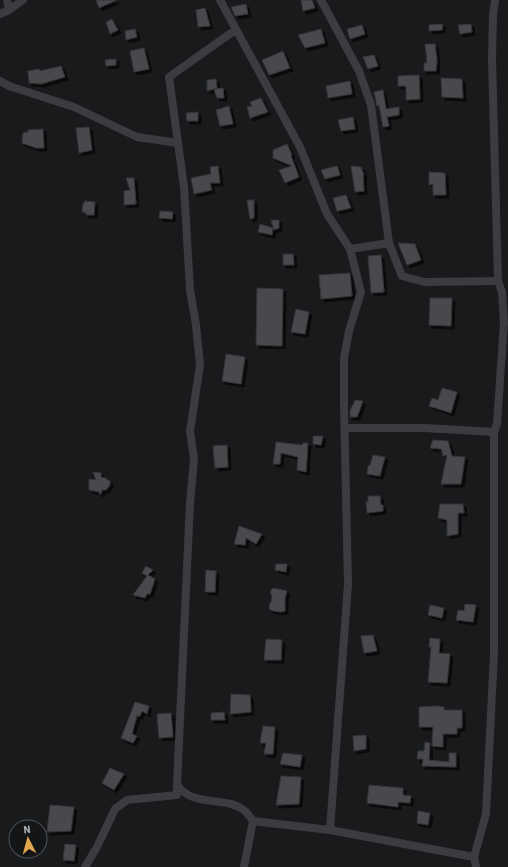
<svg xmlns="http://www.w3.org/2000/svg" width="508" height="867" font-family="'Source Sans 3',sans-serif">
<defs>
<filter id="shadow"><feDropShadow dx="3" dy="3" stdDeviation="0" flood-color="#0009"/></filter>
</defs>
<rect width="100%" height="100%" fill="#191a1b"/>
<g fill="#494a4e" stroke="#343437" filter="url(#shadow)">
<polygon points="96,0 117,0 99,8"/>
<polygon points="301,0 312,0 315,8 303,11"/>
<polygon points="246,4 248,14 235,16 231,7"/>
<polygon points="205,8 210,26 198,27 196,10"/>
<polygon points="112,19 118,30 110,34 106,22"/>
<polygon points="443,24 442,30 429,31 429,25"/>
<polygon points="471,24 472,32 460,34 458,25"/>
<polygon points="362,25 365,34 350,39 347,29"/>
<polygon points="135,29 137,37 126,40 125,31"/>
<polygon points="321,29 325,43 305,48 298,35"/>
<polygon points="425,44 435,44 437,61 436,71 424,71 424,63 427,63"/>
<polygon points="144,48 149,69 134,72 130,51"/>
<polygon points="283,51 290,68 269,75 262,60"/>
<polygon points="374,55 378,66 368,69 363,57"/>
<polygon points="116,59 116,65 106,66 105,60"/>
<polygon points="61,66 65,77 41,84 29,83 28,71 40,69 40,71"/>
<polygon points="419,75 420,99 406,100 406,86 398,86 398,76"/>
<polygon points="441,78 462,79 463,98 442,97"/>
<polygon points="216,79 217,88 207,91 207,80"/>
<polygon points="350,81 352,94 328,98 326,86"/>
<polygon points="223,88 224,98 217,98 214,89"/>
<polygon points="383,90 386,109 399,107 399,115 387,117 389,126 383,127 379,105 377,106 374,92"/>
<polygon points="261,98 268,112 250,118 247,107 252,106 250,102"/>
<polygon points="229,106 233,124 220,126 216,110"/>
<polygon points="198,112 198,121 187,121 186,113"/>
<polygon points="353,117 355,129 341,131 338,120"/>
<polygon points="89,127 92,150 79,153 76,128"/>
<polygon points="43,129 44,148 36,148 22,143 23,133 28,132 28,130"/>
<polygon points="287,144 292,155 291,156 299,177 285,183 279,170 292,166 273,158 273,150"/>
<polygon points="218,166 220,183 210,183 212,190 194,194 191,178 211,174 210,167"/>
<polygon points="337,166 340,175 325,179 321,170"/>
<polygon points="351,166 361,167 364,175 363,175 364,191 355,192"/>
<polygon points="429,172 445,173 446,195 433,195 433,184 429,185"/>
<polygon points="126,178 134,178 136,204 124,205 124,191 130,190"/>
<polygon points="346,195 351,208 337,211 333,198"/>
<polygon points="247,200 254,200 254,218 250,219"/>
<polygon points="85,201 95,202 94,215 86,215 86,213 82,212 83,204"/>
<polygon points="160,211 173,212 172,219 159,218"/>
<polygon points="271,220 279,220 279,228 274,230"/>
<polygon points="260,224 273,228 272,235 258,232"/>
<polygon points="398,243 415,244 421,260 407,265"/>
<polygon points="283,254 293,254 294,265 283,265"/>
<polygon points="381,255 384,292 371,293 368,256"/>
<polygon points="350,273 352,296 321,299 319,275"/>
<polygon points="257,288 283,289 282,346 256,345"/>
<polygon points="430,298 452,298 451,326 429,325"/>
<polygon points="296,309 309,312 305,334 291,332"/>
<polygon points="226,354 245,357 241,384 222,381"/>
<polygon points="442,388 457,392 451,413 429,406 432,398 438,400"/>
<polygon points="355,400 363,401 357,417 350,417 350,411"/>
<polygon points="313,436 323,436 321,445 313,444"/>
<polygon points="433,440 448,441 452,456 465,457 461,484 441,484 447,455 443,456 441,449 430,448"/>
<polygon points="276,442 302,445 303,443 308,443 306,472 297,470 298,457 281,453 280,464 273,464"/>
<polygon points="227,445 228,467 215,468 213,446"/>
<polygon points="373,455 385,457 380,476 367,474 368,466 370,465"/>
<polygon points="93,472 101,473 101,477 106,478 106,479 110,481 110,485 106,490 102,490 101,494 100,494 99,492 89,490 89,479 96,480"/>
<polygon points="368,496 380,496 381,505 383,505 383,511 367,513 366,502 368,502"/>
<polygon points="440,504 463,504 464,513 458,513 458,534 447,536 447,520 438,518"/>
<polygon points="239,526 262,534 256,544 246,538 245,545 234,544"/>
<polygon points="276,564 287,564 286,572 275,570"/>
<polygon points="146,566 153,570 148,575 155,579 150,594 147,594 145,598 133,595 147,576 142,573"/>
<polygon points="206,570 216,571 215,592 205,592"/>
<polygon points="273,588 287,591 285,598 285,611 281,612 273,611 269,609 270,603 271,602 272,596 270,592"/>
<polygon points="465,604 476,605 473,622 456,620 458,610 464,611"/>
<polygon points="430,605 444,608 442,618 428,615"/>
<polygon points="373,635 377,651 364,653 361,636"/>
<polygon points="430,638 440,639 439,653 450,654 447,683 428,682 431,647 429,647"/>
<polygon points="266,639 282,640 281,660 264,660"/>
<polygon points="231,694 250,695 251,712 230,714"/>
<polygon points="135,702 149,706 147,714 142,711 140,716 137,716 132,734 137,736 133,743 121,738"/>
<polygon points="436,706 444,707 444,710 462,710 462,728 457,728 457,734 443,734 443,747 432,746 433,727 419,727 419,707"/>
<polygon points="224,712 225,720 211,720 211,713"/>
<polygon points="171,713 173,737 159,738 157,714"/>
<polygon points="263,726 275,727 273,754 264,754 266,743 260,743"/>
<polygon points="366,735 366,749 354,751 353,736"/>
<polygon points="425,742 430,743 429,760 449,762 449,753 456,753 456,767 422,766 423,759 417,759 418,751 424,751"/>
<polygon points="283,753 302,755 300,767 280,764"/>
<polygon points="110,768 124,774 114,790 102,783"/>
<polygon points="281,776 301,777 299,804 276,805"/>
<polygon points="369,785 403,788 403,795 411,796 410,803 398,802 398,807 367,803"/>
<polygon points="50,805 74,807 71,831 47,832"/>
<polygon points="418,811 430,813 428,825 417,823"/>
<polygon points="65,844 76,845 74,861 63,860"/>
</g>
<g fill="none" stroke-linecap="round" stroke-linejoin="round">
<g stroke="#3b3c40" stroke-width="8">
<polyline points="7,0 9,10 23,0"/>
<polyline points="220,0 300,147 327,214 350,249 361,292 349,331 344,358 344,406 348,584 330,830"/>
<polyline points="321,0 359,71 371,105 389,243 402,276 424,282 498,281"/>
<polyline points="0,14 9,10"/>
<path d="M237 31 231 33 169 77 184 187 190 290 196 325 200 365 190 431 194 459 190 503 177 785C193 808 226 795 245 811 248 814 251 818 253 821L244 867"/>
<polyline points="0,81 9,86 74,107 137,137 178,143"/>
<polyline points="350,249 389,243"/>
<polyline points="345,428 424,428 494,432"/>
<polyline points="253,821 330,830 474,857"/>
<polyline points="85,867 97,847 115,809 127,800 177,795 177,785"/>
<polyline points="476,867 474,857 486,814 494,653 494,432 497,424 504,322 502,292 498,281 492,59 493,16 495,0"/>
</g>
</g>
<g transform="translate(28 839) rotate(354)"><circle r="19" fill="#141516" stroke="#515458"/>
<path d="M0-3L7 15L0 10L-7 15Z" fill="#e1a54c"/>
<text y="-6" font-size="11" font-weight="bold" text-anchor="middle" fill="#adb2ba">N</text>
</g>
</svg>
